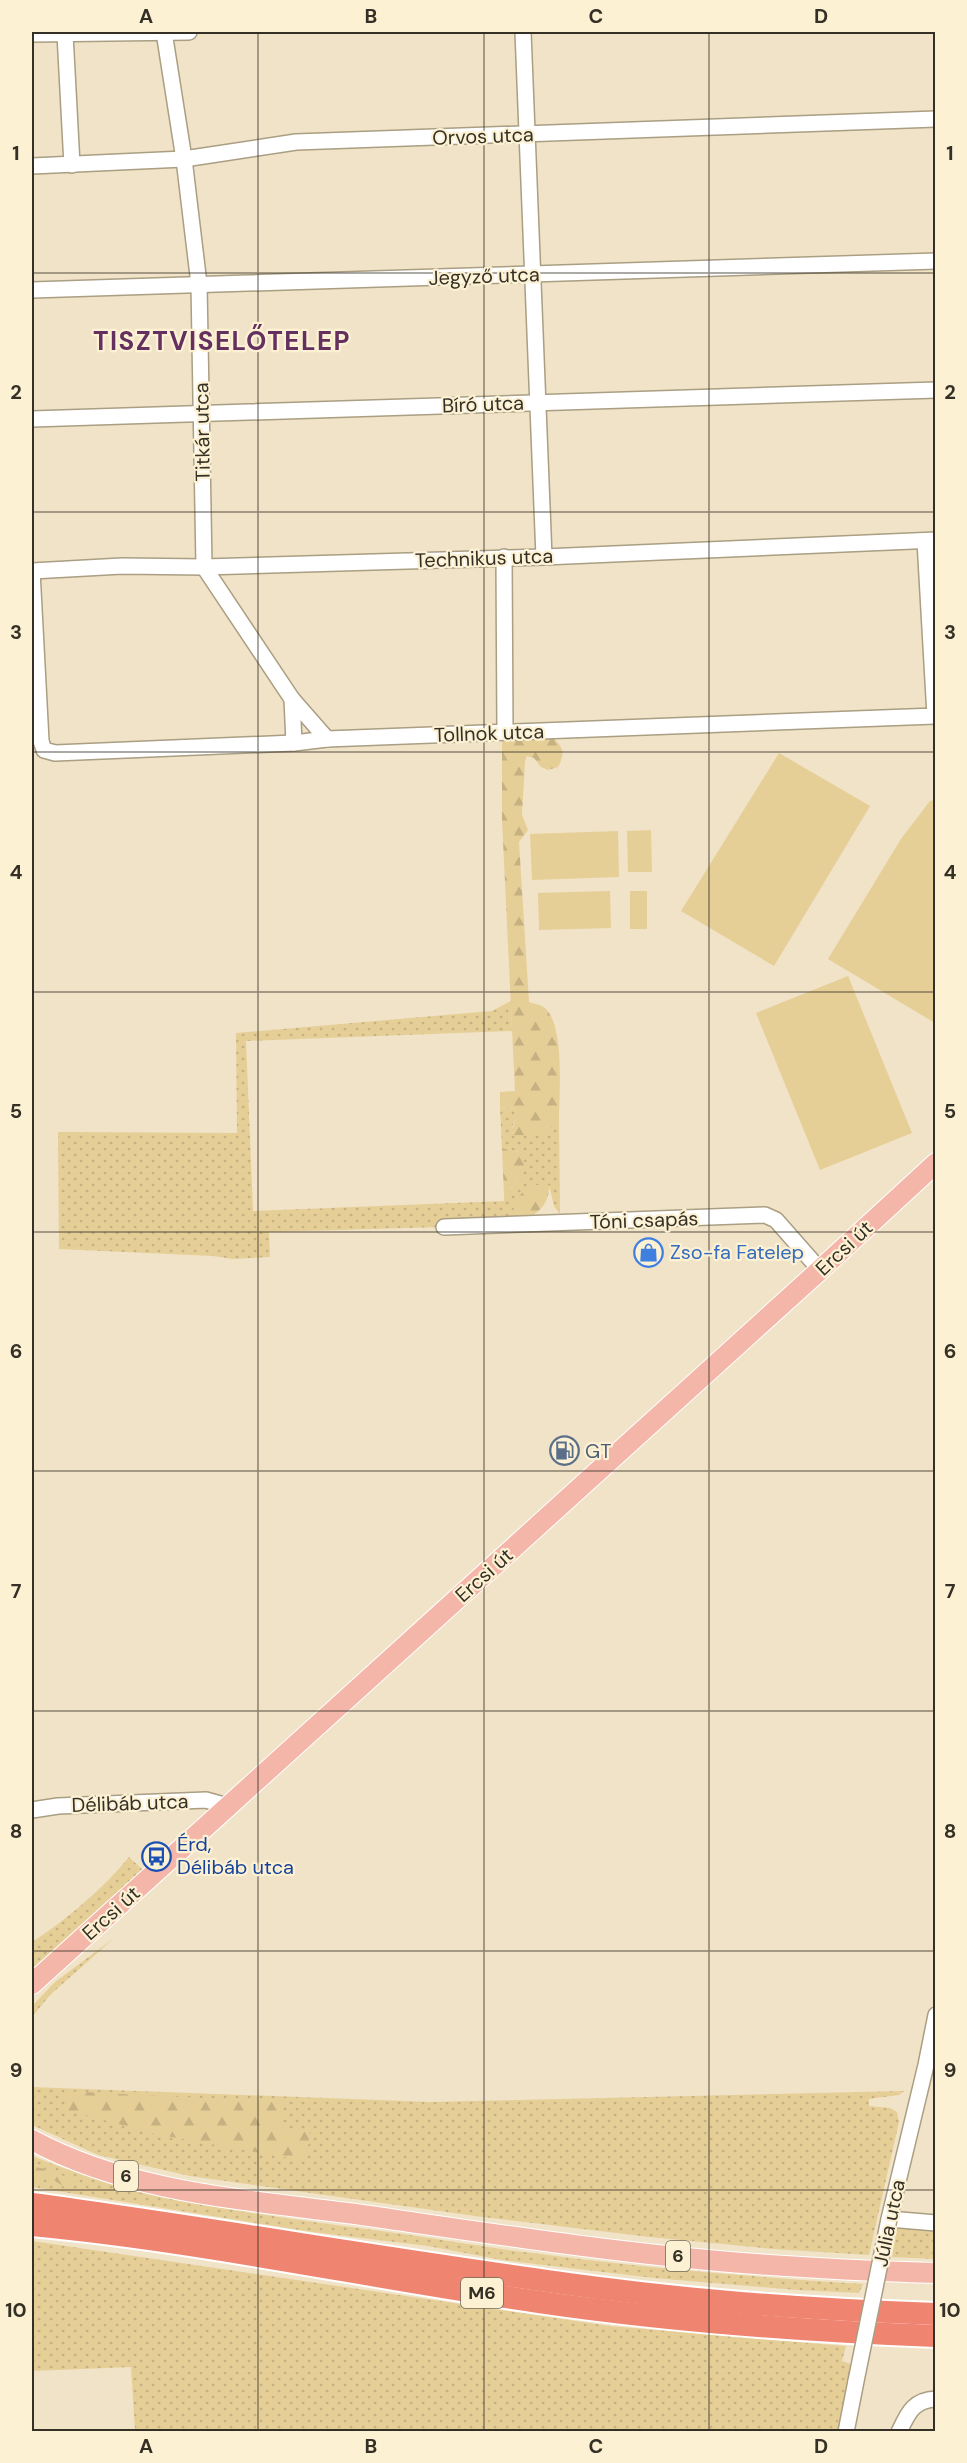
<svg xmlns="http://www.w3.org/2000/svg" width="967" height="2463" font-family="'DM Sans',sans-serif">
<defs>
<pattern id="grass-dots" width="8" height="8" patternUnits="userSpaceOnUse" patternTransform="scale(1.5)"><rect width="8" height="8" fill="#e6ce97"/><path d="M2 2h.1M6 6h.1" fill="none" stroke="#c6b182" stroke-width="1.8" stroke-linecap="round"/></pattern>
<pattern id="forest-firs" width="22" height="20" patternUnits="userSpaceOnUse" patternTransform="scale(1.5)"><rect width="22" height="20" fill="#e6ce97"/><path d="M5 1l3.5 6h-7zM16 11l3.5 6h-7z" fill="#c6b182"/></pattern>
</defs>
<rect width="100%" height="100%" fill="#f0e3c7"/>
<g fill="url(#grass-dots)">
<polygon points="511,1001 512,1031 246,1041 253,1211 504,1201 504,1195 522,1177 519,1152 502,1148 500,1107 515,1109 516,1118 512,1127 541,1135 559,1122 560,1214 554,1206 549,1185 512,1225 269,1232 270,1257 233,1259 213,1256 59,1249 58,1132 237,1133 236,1033 492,1011"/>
<path d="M129 1857 144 1871 32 1969V1942C65 1921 104 1888 129 1857Z"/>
<polygon points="113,1939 50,1995 32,2017 32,2006 55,1982"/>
<polygon points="32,2087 430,2102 904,2091 899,2095 869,2099 869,2106 890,2108 897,2112 899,2122 869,2255 773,2249 650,2237 475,2216 190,2176 98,2155 32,2125"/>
<path d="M32 2156C150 2204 277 2217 403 2234 443 2240 484 2247 524 2252 636 2267 749 2277 863 2284L859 2293 797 2290 654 2278 502 2260 428 2246 312 2232 32 2187Z"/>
<polygon points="898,2223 935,2225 935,2259 892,2257"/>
<polygon points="32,2241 610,2326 846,2346 842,2361 851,2364 839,2431 135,2431 131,2367 32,2371"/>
</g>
<g fill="url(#forest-firs)">
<path d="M555 735V740C565 749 564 756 558 767L548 770 541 767 534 758 527 756 525 761 522 815 528 830 519 842 529 1002C534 1004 543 1005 546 1009 565 1028 559 1095 559 1122L541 1136 513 1135C512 1125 517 1119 515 1109L500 1107V1092L515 1091 502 820V737Z"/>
<polygon points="502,1148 519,1152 526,1165 522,1177 504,1195"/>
<path d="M535 1185H549C550 1208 532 1218 512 1225 514 1202 514 1196 535 1185Z"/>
<polygon points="64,2091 283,2102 281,2127 310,2131 306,2161 155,2134 67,2110"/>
<path d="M32 2166C48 2170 63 2172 75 2185L70 2191C54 2180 52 2176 32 2178Z"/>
</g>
<g fill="#e6ce97">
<polygon points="779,753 870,806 774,966 681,911"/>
<polygon points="935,800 936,800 935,1023 828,959 901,839 930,801"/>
<polygon points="651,830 652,872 628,872 627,831"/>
<polygon points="618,831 619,877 532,880 530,834"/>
<polygon points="610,891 611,928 539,930 538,893"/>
<rect x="630" y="891" width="17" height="38"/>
<polygon points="848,976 912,1133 820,1170 756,1013"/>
</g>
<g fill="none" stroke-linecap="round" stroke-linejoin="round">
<defs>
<g id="minor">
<polyline points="164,32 184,159 199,284 204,567 292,699"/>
<polyline points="523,32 544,557"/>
<polyline points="32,34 189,32"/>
<polyline points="65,34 72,165"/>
<polyline points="32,166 184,159 296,142 936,119"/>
<polyline points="32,290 936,261"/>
<polyline points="32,419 936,390"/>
<polyline points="504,557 505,732"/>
<polyline points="32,571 41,741 44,750 55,753 294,743 327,739 935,716 925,541"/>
<polyline points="32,571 122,566 204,567 544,557 936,540"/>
<polyline points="294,743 292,699 327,739"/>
<polyline points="444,1227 765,1215 776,1220 820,1270"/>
<polyline points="32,1810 58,1806 206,1800 220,1804 226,1809"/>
<polyline points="936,2015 926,2065 889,2219 936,2223"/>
<polyline points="846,2432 856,2381"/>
<path d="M899 2432C908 2413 913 2400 936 2399"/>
</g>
<g id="major">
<polyline points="32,1984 820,1270 936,1163"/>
<path d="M32 2140C131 2194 253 2200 362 2215 488 2233 615 2253 742 2263 806 2268 871 2271 936 2273"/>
</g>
<g id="highway">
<path d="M32 2204C224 2230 415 2264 607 2289 715 2303 827 2310 936 2314"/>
<path d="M32 2225C202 2241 370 2278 539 2302 670 2321 803 2331 936 2336"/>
</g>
</defs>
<use href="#minor" stroke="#aa9e83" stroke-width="18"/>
<use href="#major" stroke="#fff" stroke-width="22"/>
<use href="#highway" stroke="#fff" stroke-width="26"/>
<use href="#minor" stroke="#fff" stroke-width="15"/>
<use href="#major" stroke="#f5b6aa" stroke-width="20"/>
<use href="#highway" stroke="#ef8571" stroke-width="22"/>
<defs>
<polyline id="minor-bridge" points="856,2381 889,2219"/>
</defs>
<use href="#minor-bridge" stroke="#aa9e83" stroke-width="18" stroke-linecap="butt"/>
<use href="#minor-bridge" stroke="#fff" stroke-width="15"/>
</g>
<path fill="none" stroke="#353025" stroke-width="1.5" stroke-opacity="0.55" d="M258 32V2432M484 32V2432M709 32V2432M32 273H936M32 512H936M32 752H936M32 992H936M32 1232H936M32 1471H936M32 1711H936M32 1951H936M32 2190H936"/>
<defs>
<symbol id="shop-ring" viewBox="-11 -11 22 22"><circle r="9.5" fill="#fdf1d4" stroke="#3f7fe0" stroke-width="1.5"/><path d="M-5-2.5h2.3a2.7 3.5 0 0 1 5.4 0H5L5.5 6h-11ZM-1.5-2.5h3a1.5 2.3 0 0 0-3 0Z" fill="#3f7fe0"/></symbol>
<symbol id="fuel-ring" viewBox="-11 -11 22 22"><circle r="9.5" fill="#fdf1d4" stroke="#5c6f8a" stroke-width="1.5"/><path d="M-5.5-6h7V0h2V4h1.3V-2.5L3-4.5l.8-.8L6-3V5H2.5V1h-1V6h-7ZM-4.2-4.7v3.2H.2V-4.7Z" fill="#5c6f8a"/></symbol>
<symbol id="bus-ring" viewBox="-11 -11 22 22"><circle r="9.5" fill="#fdf1d4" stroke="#1a4fb4" stroke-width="1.5"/><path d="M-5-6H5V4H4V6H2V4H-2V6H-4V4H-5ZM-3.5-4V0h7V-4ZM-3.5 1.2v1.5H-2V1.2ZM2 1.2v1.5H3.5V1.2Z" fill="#1a4fb4"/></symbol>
</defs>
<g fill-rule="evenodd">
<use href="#shop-ring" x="632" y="1236" width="33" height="33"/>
<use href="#fuel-ring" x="548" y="1434" width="33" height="33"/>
<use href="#bus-ring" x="140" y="1840" width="33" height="33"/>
</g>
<g text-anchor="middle" stroke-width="4.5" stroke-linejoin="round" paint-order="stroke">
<g fill="#fdf1d4" stroke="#716a5a" stroke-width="1.5">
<rect x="114" y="2161" width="24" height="30" rx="4.5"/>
<rect x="666" y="2241" width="24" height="30" rx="4.5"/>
<rect x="461" y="2278" width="42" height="30" rx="4.5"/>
</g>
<g font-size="18" font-weight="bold" fill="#353025">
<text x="126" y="2182">6</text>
<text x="678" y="2262">6</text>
<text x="482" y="2299">M6</text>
</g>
<g font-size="20" fill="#353025" stroke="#fdf1d4">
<text transform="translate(483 136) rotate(-2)" y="7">Orvos utca</text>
<text transform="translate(484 276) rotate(-2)" y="7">Jegyző utca</text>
<text transform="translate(483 404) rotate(-2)" y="7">Bíró utca</text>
<text transform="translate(202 432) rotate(-91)" y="7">Titkár utca</text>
<text transform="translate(484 558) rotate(-2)" y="7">Technikus utca</text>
<text transform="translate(489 733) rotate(-2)" y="7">Tollnok utca</text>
<text transform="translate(644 1220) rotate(-2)" y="7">Tóni csapás</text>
<text transform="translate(844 1248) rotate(-43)" y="7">Ercsi út</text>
<text transform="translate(484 1575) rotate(-42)" y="7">Ercsi út</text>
<text transform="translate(130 1803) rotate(-2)" y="7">Délibáb utca</text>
<text transform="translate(111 1913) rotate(-42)" y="7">Ercsi út</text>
<text transform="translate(889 2223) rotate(-78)" y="7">Júlia utca</text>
</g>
<g font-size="20" fill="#366cbe" stroke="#fdf1d4" text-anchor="start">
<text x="670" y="1259">Zso-fa Fatelep</text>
</g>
<g font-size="20" fill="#4e5e75" stroke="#fdf1d4" text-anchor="start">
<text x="585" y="1458">GT</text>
</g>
<g font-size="20" fill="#164399" stroke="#fdf1d4" text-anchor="start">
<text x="177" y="1851">Érd,<tspan x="177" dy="23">Délibáb utca</tspan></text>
</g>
<g font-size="26" font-weight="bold" letter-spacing="1.5" fill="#643060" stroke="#fdf1d4">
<text x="222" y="350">TISZTVISELŐTELEP</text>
</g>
</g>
<rect width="967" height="2463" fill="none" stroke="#fdf1d4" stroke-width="66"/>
<rect x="33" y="33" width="901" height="2397" fill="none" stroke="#353025" stroke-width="2"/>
<g font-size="20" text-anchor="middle" font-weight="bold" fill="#353025">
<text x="146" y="23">A</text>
<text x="371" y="23">B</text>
<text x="596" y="23">C</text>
<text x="821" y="23">D</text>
<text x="16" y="160">1</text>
<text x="950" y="160">1</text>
<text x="16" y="399">2</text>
<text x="950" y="399">2</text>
<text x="16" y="639">3</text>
<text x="950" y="639">3</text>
<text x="16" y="879">4</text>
<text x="950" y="879">4</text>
<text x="16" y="1118">5</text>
<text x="950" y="1118">5</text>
<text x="16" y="1358">6</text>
<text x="950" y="1358">6</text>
<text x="16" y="1598">7</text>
<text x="950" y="1598">7</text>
<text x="16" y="1838">8</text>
<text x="950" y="1838">8</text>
<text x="16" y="2077">9</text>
<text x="950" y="2077">9</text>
<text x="16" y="2317">10</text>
<text x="950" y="2317">10</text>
<text x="146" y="2453">A</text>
<text x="371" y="2453">B</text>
<text x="596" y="2453">C</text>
<text x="821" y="2453">D</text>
</g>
</svg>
